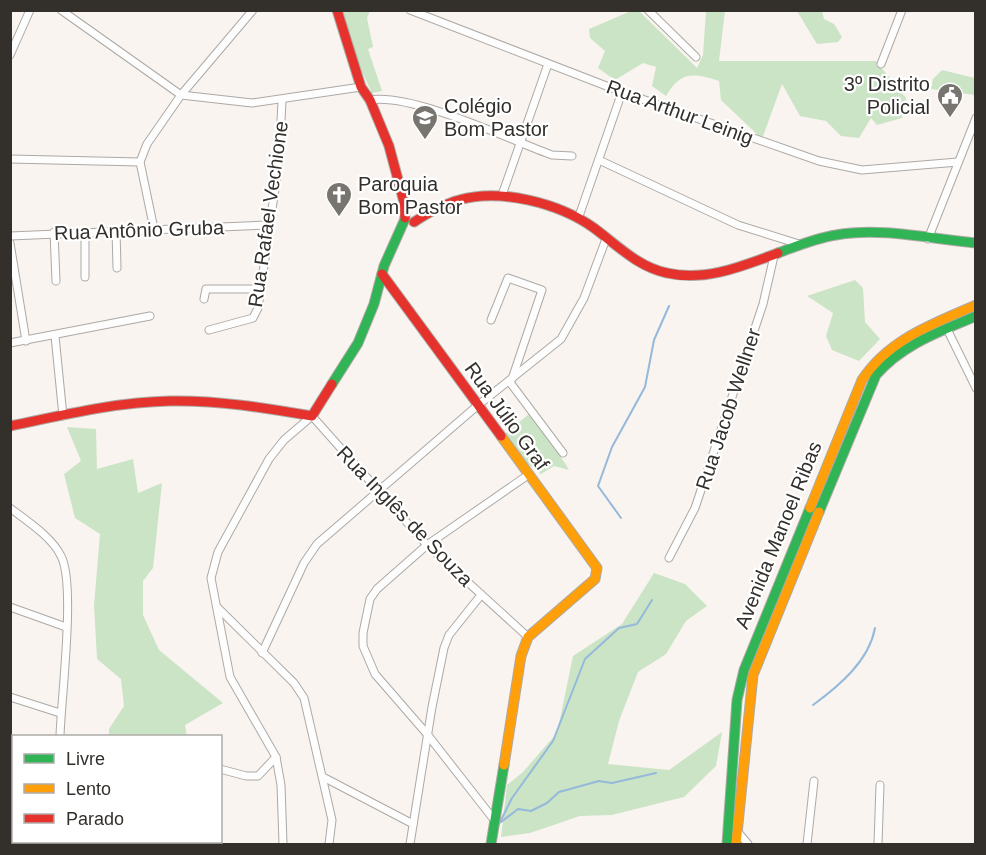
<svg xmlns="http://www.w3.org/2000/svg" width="986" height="855" font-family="Arial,sans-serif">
<rect width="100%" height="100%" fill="#f9f4ef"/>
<g fill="#cce4c6">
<polygon points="342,11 370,11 367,18 373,47 368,49 382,91 372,93 357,61"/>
<path d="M631 11H639L697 68 703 55 706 11H725L719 61H876L906 98 902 118 877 125 871 118 859 138 841 136 826 121 800 116 782 84 762 139 721 100 719 81C693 73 681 71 666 96L652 86 656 67 643 63 615 80 598 68 605 51 590 38 589 29Z"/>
<polygon points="797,11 822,11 824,19 834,24 842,37 838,42 817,44"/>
<polygon points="942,70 975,78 974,95 931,89 933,79"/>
<polygon points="855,280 863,288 865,322 880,339 859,361 832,350 826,336 833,313 807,296"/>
<polygon points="529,414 565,463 569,470 554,466 541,474 517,456 502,436"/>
<polygon points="67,427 96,429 97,469 133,459 138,493 162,483 153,568 143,581 143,615 159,650 223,703 185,725 187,736 109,736 109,729 124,706 121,679 97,659 94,605 100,534 75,518 64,474 81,461"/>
<polygon points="654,573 685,584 707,606 686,621 666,654 638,672 619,721 608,764 669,770 722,732 716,766 684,797 612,815 580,816 530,833 501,837 507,785 523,772 557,733 573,656 622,624"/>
</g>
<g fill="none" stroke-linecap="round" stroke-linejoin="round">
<g stroke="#94b9db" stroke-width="2">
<polyline points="621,518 598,486 612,447 645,387 654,340 669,306"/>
<path d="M813 705C839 686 869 661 875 628"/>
<polyline points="501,822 518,809 531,811 547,803 559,792 599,781 612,783 656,773"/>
<polyline points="499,824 512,798 553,741 585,659 619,628 637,624 652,600"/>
</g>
<defs>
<g id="street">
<polyline points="61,10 181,95 252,103 361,87"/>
<polyline points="410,10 622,92 819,161 862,170 958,162"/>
<polyline points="648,10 696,57"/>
<polyline points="10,55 30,10"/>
<polyline points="881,64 902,10"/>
<path d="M370 100C413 93 508 139 552 155L572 156"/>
<polyline points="10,159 140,162"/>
<polyline points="599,160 738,225 802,245"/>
<polyline points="502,195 548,64"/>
<polyline points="578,219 622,92"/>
<polyline points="154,229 140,162 147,144 181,95 253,10"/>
<polyline points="116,230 117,268"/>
<polyline points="54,232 56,281"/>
<polyline points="10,236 268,225"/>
<polyline points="928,239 976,118"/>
<polyline points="10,243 26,341"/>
<polyline points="85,277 85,231"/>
<polyline points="204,299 206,289 261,289"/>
<polyline points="491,320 508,278 542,290 512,379"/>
<polyline points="947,329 976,388"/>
<polyline points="209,330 253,318 258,308 279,160 282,101"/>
<polyline points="55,336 63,416"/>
<polyline points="10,343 150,316"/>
<polyline points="509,381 563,453"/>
<path d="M10 508C27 521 52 537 61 556 76 584 61 699 60 736"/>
<polyline points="669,558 695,508 763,304 774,256"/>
<polyline points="10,607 66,627"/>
<polyline points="217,607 294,683 304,698 332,820 329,844"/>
<polyline points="262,653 304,563 317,544 477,406 561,339 584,298 606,239"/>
<polyline points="10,697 60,713"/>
<polyline points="220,769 246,776 258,776 276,757"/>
<polyline points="323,777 413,824"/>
<polyline points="10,790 14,791"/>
<polyline points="495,821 427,734 375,674 363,646 363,633 370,599 377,589 427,545 528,475"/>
<polyline points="737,831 748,844"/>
<polyline points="195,842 195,844"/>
<polyline points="55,844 55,842"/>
<polyline points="283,844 281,785 276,757 230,677 211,578 218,552 269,459 284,440 312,416 427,545 528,637"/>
<polyline points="410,844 432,707 444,648 449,635 481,595"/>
<polyline points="807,844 814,781"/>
<polyline points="878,844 880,785"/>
</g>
<g id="fast">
<path d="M778 253C797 246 816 238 836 235 881 227 931 239 976 243"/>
<polyline points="332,384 358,343 374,304 384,266 405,219"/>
<path d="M819 512 876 375C903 344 939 332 976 316"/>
<polyline points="491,844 504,765"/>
<polyline points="727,844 737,700 744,670 810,508"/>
</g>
<g id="slow">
<polyline points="501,436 597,568 595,579 528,637 521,656 504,765"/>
<path d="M810 508 862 380C889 339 933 324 976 305"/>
<polyline points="736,844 753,675 819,512"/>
</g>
<g id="jam">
<polyline points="337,10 361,87 370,100 389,146 404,202 405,218"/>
<path d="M414 222C428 213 443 204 459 200 500 188 559 203 594 228 617 245 638 267 667 273 705 282 743 266 778 253"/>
<polyline points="382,274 501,436"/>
<path d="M10 426C63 415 116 402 170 401 218 400 265 408 312 416L332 384"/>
</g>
</defs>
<use href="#street" stroke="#ada9a5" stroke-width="9"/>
<use href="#fast" stroke="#ada9a5" stroke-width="11"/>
<use href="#slow" stroke="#ada9a5" stroke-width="11"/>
<use href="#jam" stroke="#ada9a5" stroke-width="11"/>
<use href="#street" stroke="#fefdfd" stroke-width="7"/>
<use href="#fast" stroke="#30b455" stroke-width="9"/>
<use href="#slow" stroke="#ff9f0a" stroke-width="9"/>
<use href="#jam" stroke="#e5322d" stroke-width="9"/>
</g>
<defs>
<symbol id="civic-pin" viewBox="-11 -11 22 30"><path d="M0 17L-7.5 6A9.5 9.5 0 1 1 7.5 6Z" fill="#787570" stroke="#fff"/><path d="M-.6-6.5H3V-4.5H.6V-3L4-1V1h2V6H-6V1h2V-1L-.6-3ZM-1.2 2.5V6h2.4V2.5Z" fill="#fff"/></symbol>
<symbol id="university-pin" viewBox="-11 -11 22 30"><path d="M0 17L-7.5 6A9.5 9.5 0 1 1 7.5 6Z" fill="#787570" stroke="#fff"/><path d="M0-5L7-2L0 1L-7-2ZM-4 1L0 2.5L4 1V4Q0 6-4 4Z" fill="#fff"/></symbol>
<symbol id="church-pin" viewBox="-11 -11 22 30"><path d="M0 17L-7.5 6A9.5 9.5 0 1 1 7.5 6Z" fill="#787570" stroke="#fff"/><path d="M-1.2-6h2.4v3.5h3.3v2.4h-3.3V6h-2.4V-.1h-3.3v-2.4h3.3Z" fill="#fff"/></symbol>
</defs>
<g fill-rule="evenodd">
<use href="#civic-pin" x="935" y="81" width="30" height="40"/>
<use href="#university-pin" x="410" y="103" width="30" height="40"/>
<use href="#church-pin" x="324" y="180" width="30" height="40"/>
</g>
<g text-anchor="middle" stroke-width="4.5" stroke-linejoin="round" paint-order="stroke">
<g font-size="20" fill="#33302c" stroke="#fff" text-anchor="start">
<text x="930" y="91" text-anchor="end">3º Distrito<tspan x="930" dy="23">Policial</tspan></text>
<text x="444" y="113">Colégio<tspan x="444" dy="23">Bom Pastor</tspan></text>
<text x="358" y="191">Paroquia<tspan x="358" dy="23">Bom Pastor</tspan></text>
</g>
<g font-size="20" fill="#33302c" stroke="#fff">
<text transform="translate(680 112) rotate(20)" y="7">Rua Arthur Leinig</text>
<text transform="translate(268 214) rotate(-82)" y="7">Rua Rafael Vechione</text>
<text transform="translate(139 230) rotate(-2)" y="7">Rua Antônio Gruba</text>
<text transform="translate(728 409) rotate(-72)" y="7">Rua Jacob Wellner</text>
<text transform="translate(507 416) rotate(54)" y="7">Rua Júlio Graf</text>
<text transform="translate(405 516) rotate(46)" y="7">Rua Inglês de Souza</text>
<text transform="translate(778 535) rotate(-68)" y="7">Avenida Manoel Ribas</text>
</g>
</g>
<rect width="986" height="855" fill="none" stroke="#33302c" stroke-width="24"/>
<rect x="12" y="735" width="210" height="108" fill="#ffffff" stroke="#adacab" stroke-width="1.5"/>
<rect x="24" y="754" width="30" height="9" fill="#30b455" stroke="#adacab" stroke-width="1.5"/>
<text x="66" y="765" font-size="18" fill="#33302c">Livre</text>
<rect x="24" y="784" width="30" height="9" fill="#ff9f0a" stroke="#adacab" stroke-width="1.5"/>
<text x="66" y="795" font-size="18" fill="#33302c">Lento</text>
<rect x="24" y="814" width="30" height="9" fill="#e5322d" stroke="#adacab" stroke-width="1.5"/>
<text x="66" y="825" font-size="18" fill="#33302c">Parado</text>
</svg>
